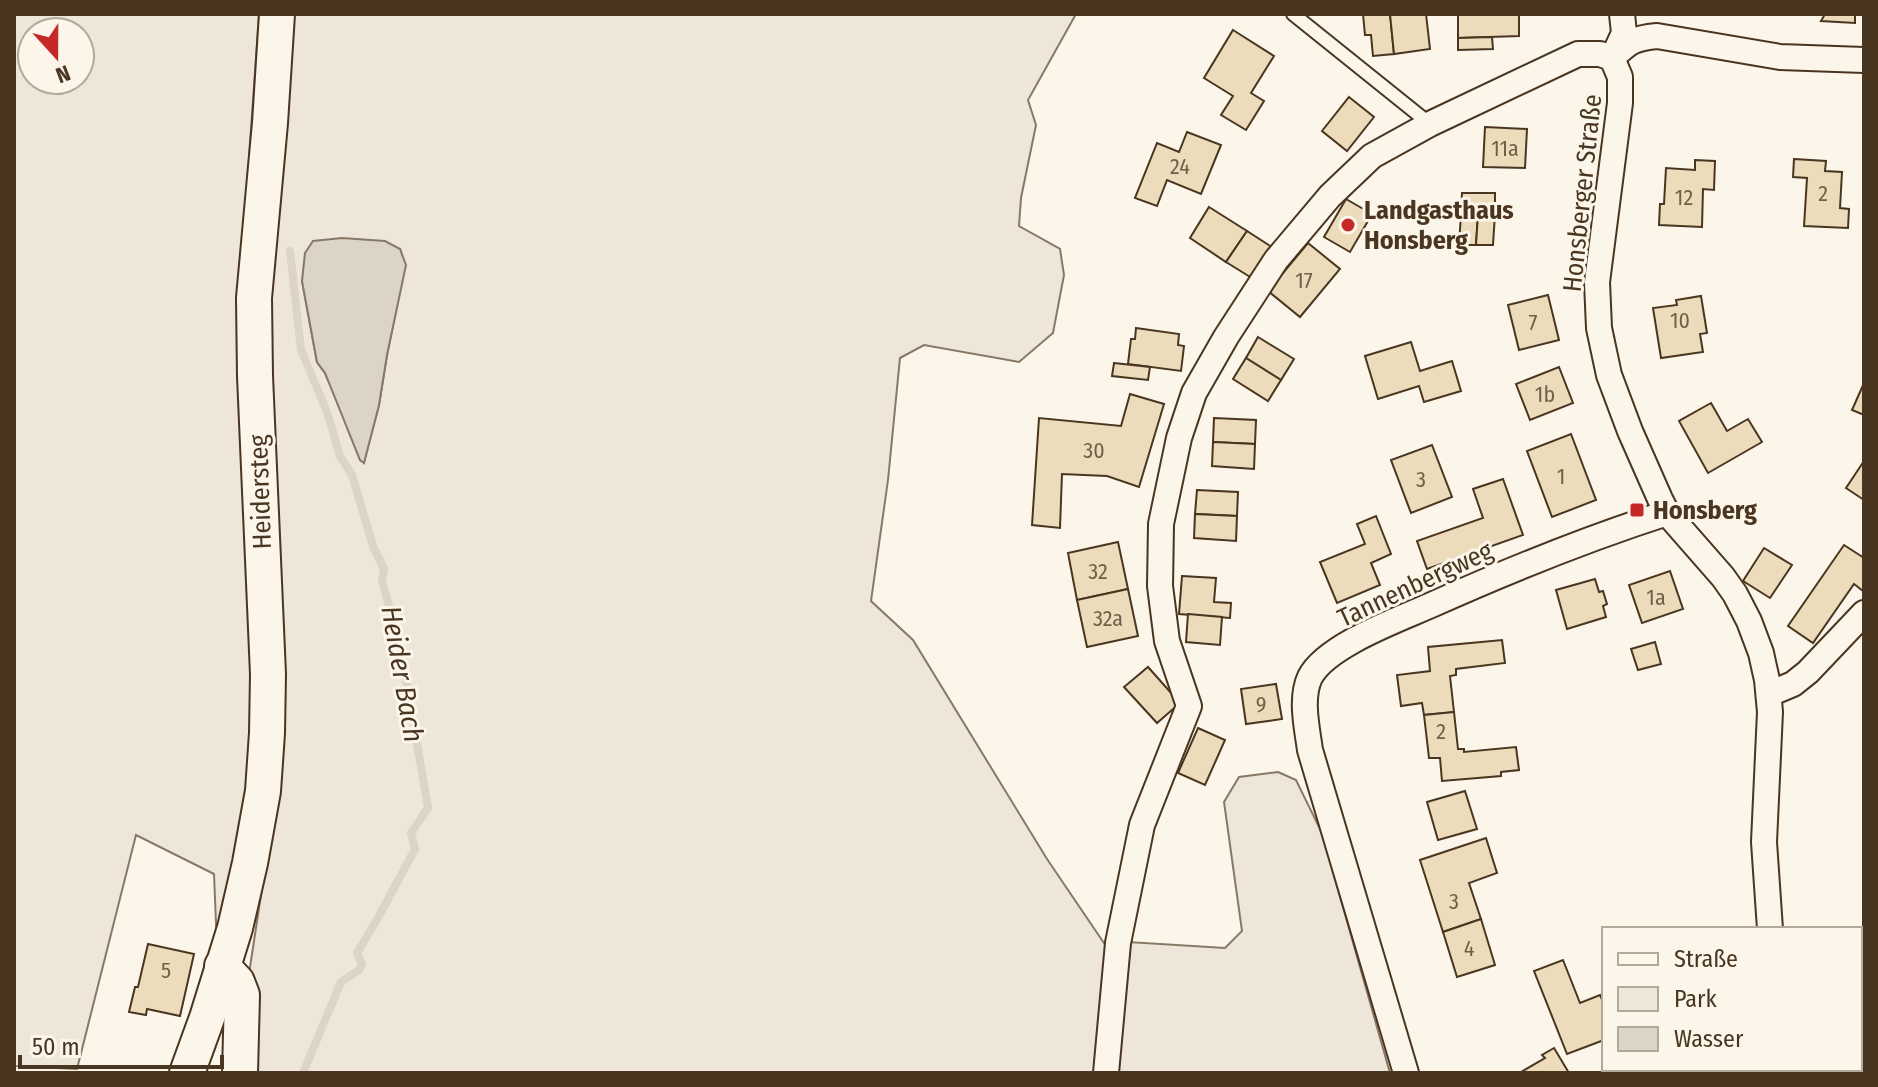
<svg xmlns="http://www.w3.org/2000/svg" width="1878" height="1087" font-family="'Fira Sans Condensed',sans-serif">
<rect width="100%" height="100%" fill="#fbf6e9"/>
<g fill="#ede6d9" stroke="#887966" stroke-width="2" fill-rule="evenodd">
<path d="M14 14H259L241 275 254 541 250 789 217 948 214 874 136 835 77 1069 14 1066ZM32 32H80V80H32Z"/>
<path d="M293 14H1076L1028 100 1036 125 1021 198 1019 226 1060 249 1064 275 1053 333 1019 362 924 345 900 358 888 480 871 601 913 640 1047 859 1108 949 1100 1073H248V980L277 791 263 274ZM400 249 405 265 387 355 379 405 364 462 325 373 317 362 302 281Z"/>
<polygon points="1278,772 1296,780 1322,833 1390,1073 1108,1073 1128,942 1225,948 1242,931 1224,802 1239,777"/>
</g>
<polygon fill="#dcd4c6" stroke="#887966" stroke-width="2" points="342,238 385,241 400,249 406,265 387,355 379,405 364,463 360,460 325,373 317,362 302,281 305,253 313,241"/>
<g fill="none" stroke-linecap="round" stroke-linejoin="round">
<polyline stroke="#dcd4c6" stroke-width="8" points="290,251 301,350 327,412 340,456 352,475 373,546 384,569 382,581 401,649 428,808 411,833 415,849 379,916 357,953 362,964 359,970 341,982 303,1073"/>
</g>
<g fill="#ecdcbc" stroke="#4a3520" stroke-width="2">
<polygon points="1363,14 1390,14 1394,54 1373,56 1371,35 1365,35"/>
<polygon points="1390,14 1426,14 1430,49 1394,54"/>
<polygon points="1458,14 1519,14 1519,36 1458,38"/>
<polygon points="1825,14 1855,14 1855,23 1821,21"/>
<polygon points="1233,30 1274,56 1251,93 1264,101 1246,130 1221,115 1233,96 1204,78"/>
<polygon points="1492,37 1493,49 1458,50 1458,38"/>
<polygon points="1349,97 1374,117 1347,151 1322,131"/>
<polygon points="1485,127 1527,129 1525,168 1483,167"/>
<polygon points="1187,132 1221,145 1201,194 1167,180 1157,206 1135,198 1157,143 1179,152"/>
<polygon points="1794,159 1826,161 1825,171 1842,172 1840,208 1849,209 1848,228 1804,226 1807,178 1793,177"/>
<polygon points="1695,160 1715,161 1714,190 1703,189 1702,227 1659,225 1660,204 1664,204 1666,168 1695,170"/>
<polygon points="1462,193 1495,193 1495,214 1461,214"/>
<polygon points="1346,199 1372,214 1350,252 1324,237"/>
<polygon points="1209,207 1247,231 1226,262 1190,238"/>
<polygon points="1461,214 1478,214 1476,245 1459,245"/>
<polygon points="1478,214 1495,214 1493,245 1476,245"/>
<polygon points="1247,231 1275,249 1255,280 1226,262"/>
<polygon points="1308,243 1340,269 1300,317 1268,291"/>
<polygon points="1548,295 1559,340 1519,350 1508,305"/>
<polygon points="1701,296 1707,333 1700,334 1703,352 1661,358 1653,308 1677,305 1676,300"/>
<polygon points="1136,328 1179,334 1178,345 1184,346 1181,371 1128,364 1131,339 1135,339"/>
<polygon points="1258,337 1294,359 1281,380 1246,358"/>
<polygon points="1411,342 1420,371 1452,361 1461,391 1424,402 1419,386 1378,399 1365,356"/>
<polygon points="1246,358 1281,380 1268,401 1233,379"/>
<polygon points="1114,363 1150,367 1148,380 1112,376"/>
<polygon points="1559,367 1573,403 1530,420 1516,384"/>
<polygon points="1864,383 1864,415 1852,410"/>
<polygon points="1130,394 1164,404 1139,487 1107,476 1062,474 1060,528 1032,525 1039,418 1121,426"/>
<polygon points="1711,403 1727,431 1748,419 1762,442 1708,473 1679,421"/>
<polygon points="1214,418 1256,420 1255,444 1213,442"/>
<polygon points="1571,434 1596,500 1552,517 1527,451"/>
<polygon points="1213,442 1255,444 1254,469 1212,466"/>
<polygon points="1432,445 1452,497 1411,513 1391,460"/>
<polygon points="1864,461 1864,500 1846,488"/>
<polygon points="1503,479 1523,535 1427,569 1417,541 1483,518 1473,489"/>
<polygon points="1197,490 1238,492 1237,516 1195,514"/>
<polygon points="1195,514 1237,516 1236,541 1194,538"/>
<polygon points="1376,516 1391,554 1371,563 1380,585 1337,603 1320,562 1365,544 1357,524"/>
<polygon points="1118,542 1128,589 1077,600 1068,553"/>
<polygon points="1844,545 1864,558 1864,589 1863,591 1854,584 1813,643 1788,626"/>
<polygon points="1764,548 1792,565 1770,598 1743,581"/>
<polygon points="1670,571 1683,609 1642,623 1629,585"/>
<polygon points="1182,576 1216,578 1214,602 1231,603 1230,618 1179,614"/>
<polygon points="1595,579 1599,592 1603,591 1607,604 1603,606 1606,617 1567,629 1556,590"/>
<polygon points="1128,589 1138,636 1087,647 1077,600"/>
<polygon points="1188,614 1222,617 1220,645 1186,642"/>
<polygon points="1502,640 1505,663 1456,669 1456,675 1450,676 1454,712 1424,715 1422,703 1401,706 1397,675 1430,671 1428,647"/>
<polygon points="1655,642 1661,664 1638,670 1631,649"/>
<polygon points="1148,667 1180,703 1157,723 1124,687"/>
<polygon points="1276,684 1282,719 1246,724 1241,689"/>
<polygon points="1454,712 1458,749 1464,749 1464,752 1516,747 1519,770 1501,772 1501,776 1442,781 1440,758 1429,758 1424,715"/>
<polygon points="1198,728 1225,740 1205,785 1178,773"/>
<polygon points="1465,791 1477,829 1438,840 1427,802"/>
<polygon points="1486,838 1497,873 1469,883 1481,919 1443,932 1420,860"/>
<polygon points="1481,919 1495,965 1457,977 1443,932"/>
<polygon points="148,944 194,954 180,1016 147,1009 146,1015 129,1012 135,987 138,987"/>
<polygon points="1563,960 1580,1003 1600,995 1604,1004 1604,1040 1567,1054 1534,971"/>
<polygon points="1554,1048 1569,1073 1522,1073 1521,1072 1545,1058 1542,1055"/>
</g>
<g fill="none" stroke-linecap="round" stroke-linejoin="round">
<defs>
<polyline id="lane" points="1293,14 1430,124"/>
<g id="street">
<polyline points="1613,57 1624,33 1622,14"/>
<path d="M1612 58C1628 43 1633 38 1657 36L1780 57 1864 60"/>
<polyline points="1769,694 1793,684 1808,672 1864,613"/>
<polyline points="1800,1069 1801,1073"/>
<polyline points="1106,1073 1118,943 1142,825 1189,706 1167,641 1160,586 1161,524 1179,438 1194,393 1226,337 1276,260 1330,196 1372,156 1430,124 1578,54 1600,54 1612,58 1620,77 1620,103 1597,282 1599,328 1609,375 1630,431 1660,499 1667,513 1723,577 1735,594 1749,621 1761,653 1767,680 1770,712 1764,842 1770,929"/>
<path d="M1406 1073 1310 750C1307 728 1300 698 1310 677 1326 646 1397 620 1429 606 1507 571 1586 539 1667 513"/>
</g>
<g id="secondary">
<polyline points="222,966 237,982 242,995 240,1073"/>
<polyline points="187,1073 207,1018 235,928 250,863 263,791 267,733 268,674 255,376 254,298 270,123 277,14"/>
</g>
</defs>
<use href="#lane" stroke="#4a3520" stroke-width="16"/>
<use href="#street" stroke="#4a3520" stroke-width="28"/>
<use href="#secondary" stroke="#4a3520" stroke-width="38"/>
<use href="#lane" stroke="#fbf6e9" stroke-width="12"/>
<use href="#street" stroke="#fbf6e9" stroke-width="24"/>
<use href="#secondary" stroke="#fbf6e9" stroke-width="34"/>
</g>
<g fill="#c62828" stroke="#fbf6e9" stroke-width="3">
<circle cx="1348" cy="225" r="8"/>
<rect x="1629" y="502" width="16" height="16" rx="4"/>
</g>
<g text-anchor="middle" stroke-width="6" stroke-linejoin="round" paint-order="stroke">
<g font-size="22" fill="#725f47">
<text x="1505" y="156">11a</text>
<text x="1180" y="174">24</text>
<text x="1823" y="201">2</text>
<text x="1684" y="205">12</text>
<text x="1304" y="288">17</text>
<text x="1680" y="328">10</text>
<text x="1533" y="330">7</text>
<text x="1545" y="402">1b</text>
<text x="1094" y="458">30</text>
<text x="1561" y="484">1</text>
<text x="1421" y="487">3</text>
<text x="1098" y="579">32</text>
<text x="1656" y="605">1a</text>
<text x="1108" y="626">32a</text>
<text x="1261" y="712">9</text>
<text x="1441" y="739">2</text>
<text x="1454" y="909">3</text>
<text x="1469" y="956">4</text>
<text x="166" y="978">5</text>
</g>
<g font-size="26" fill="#4a3520" stroke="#fbf6e9">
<text transform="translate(1582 193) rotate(-84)" y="9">Honsberger Straße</text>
<text transform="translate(260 492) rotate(-92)" y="9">Heidersteg</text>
<text transform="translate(1415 584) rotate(-25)" y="9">Tannenbergweg</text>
</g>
<g font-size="26" font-weight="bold" fill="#4a3520" stroke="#fbf6e9" text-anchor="start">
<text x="1364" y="219">Landgasthaus<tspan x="1364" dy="30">Honsberg</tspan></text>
<text x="1653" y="519">Honsberg</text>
</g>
<g font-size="28" font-style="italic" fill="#4a3520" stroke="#fbf6e9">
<text transform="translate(403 674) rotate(80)" y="10">Heider Bach</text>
</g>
</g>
<rect width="1878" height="1087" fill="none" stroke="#4a3520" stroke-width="32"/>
<rect x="1602" y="927" width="260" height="144" fill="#fbf6e9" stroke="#b4a999" stroke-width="2"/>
<rect x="1618" y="953" width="40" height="12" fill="#fbf6e9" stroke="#b4a999" stroke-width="2"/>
<text x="1674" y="967" font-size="24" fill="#4a3520">Straße</text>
<rect x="1618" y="987" width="40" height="24" fill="#ede6d9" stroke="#b4a999" stroke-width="2"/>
<text x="1674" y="1007" font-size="24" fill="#4a3520">Park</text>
<rect x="1618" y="1027" width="40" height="24" fill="#dcd4c6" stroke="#b4a999" stroke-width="2"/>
<text x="1674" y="1047" font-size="24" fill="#4a3520">Wasser</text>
<g transform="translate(56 56) rotate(159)"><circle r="38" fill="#fbf6e9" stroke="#b4a999" stroke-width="2"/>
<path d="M0-6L14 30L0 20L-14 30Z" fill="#c62828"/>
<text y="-12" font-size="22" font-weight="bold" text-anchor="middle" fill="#4a3520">N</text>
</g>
<path d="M20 1055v12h202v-12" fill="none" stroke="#4a3520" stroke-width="4"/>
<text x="32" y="1055" font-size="24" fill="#4a3520" stroke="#fbf6e9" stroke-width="6" paint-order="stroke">50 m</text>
</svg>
